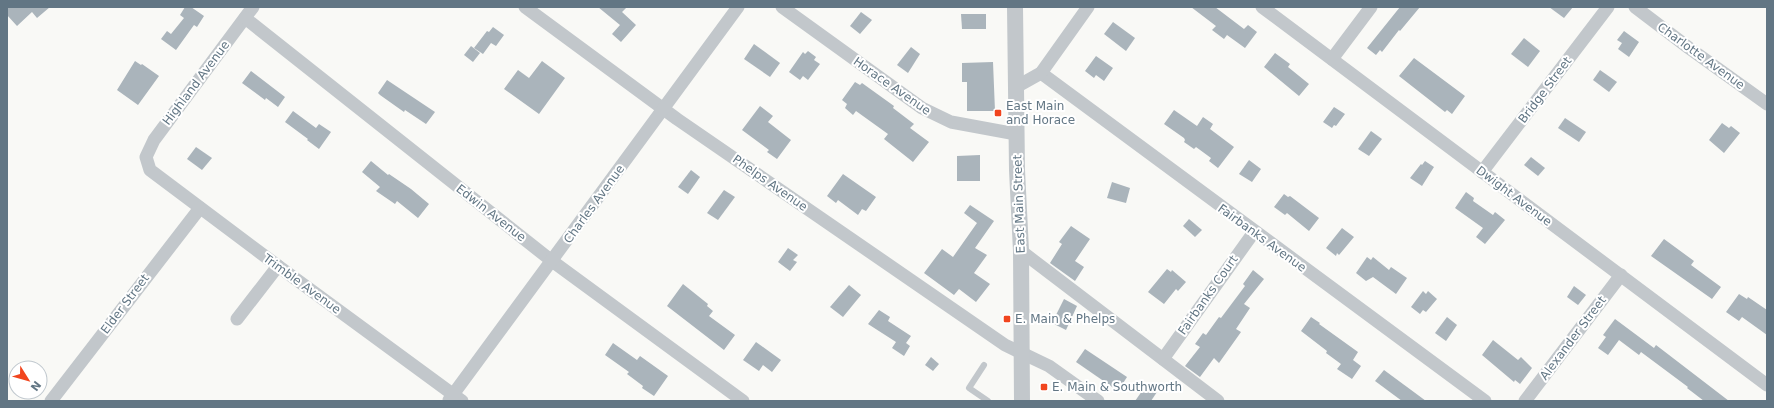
<svg xmlns="http://www.w3.org/2000/svg" width="1774" height="408" font-family="'DejaVu Sans',sans-serif">
<rect width="100%" height="100%" fill="#f9f9f6"/>
<g fill="#aab4bb">
<polygon points="7,7 50,7 37,18 32,12 17,26 7,15"/>
<polygon points="185,7 191,7 204,16 197,27 194,25 176,50 161,39 167,31 171,34 184,18 180,15"/>
<polygon points="598,7 627,7 622,12 636,25 621,42 612,34 620,25"/>
<polygon points="1191,7 1215,7 1244,29 1248,25 1257,32 1245,48 1227,35 1224,39 1212,30 1216,26"/>
<polygon points="1400,7 1420,7 1400,31 1399,30 1382,52 1380,50 1376,55 1367,48"/>
<polygon points="1549,7 1573,7 1564,18"/>
<polygon points="861,12 872,20 860,34 850,26"/>
<polygon points="961,14 986,14 986,29 962,29"/>
<polygon points="1113,22 1135,38 1126,51 1104,34"/>
<polygon points="493,27 504,35 496,46 491,43 483,54 474,48 487,31 489,32"/>
<polygon points="1624,31 1639,42 1629,57 1618,49 1622,43 1617,40"/>
<polygon points="1524,38 1540,51 1528,67 1511,54"/>
<polygon points="754,44 780,63 770,77 744,59"/>
<polygon points="471,46 480,53 473,62 464,55"/>
<polygon points="911,47 920,54 908,73 897,65"/>
<polygon points="808,51 816,57 814,60 820,64 808,80 803,76 800,80 789,72 803,52 805,54"/>
<polygon points="1275,53 1290,64 1288,67 1309,84 1299,96 1264,67"/>
<polygon points="1096,56 1113,68 1104,81 1096,75 1094,78 1085,71"/>
<polygon points="1414,58 1465,96 1452,114 1447,110 1445,112 1399,76"/>
<polygon points="135,61 141,65 142,64 159,76 138,105 117,90"/>
<polygon points="542,61 565,78 539,114 504,89 518,70 529,78"/>
<polygon points="993,62 995,111 967,111 967,82 962,82 962,63"/>
<polygon points="1600,70 1617,82 1609,92 1593,80"/>
<polygon points="251,71 285,97 278,107 266,98 265,100 242,83"/>
<polygon points="387,80 435,112 426,124 405,110 404,112 380,95 378,93"/>
<polygon points="855,82 860,85 862,83 894,106 893,108 914,124 910,128 929,142 913,162 884,139 888,134 856,111 853,115 845,108 847,104 842,100"/>
<polygon points="760,106 773,116 768,122 791,140 777,159 767,152 769,150 742,130"/>
<polygon points="1334,107 1345,114 1336,126 1334,125 1332,128 1323,122"/>
<polygon points="1174,110 1197,126 1203,117 1213,124 1210,129 1234,147 1218,168 1209,161 1211,158 1196,147 1194,149 1184,142 1185,140 1184,138 1164,124"/>
<polygon points="293,111 316,128 319,124 331,132 319,149 307,140 308,139 285,122"/>
<polygon points="1565,118 1586,132 1579,142 1558,128"/>
<polygon points="1722,123 1729,128 1731,126 1740,133 1724,153 1709,140"/>
<polygon points="1371,131 1382,139 1369,156 1358,149"/>
<polygon points="196,147 212,158 202,170 187,159"/>
<polygon points="980,155 980,181 957,181 957,156"/>
<polygon points="1531,157 1545,168 1538,176 1524,165"/>
<polygon points="1249,160 1261,169 1252,182 1239,174"/>
<polygon points="371,161 388,175 389,174 411,189 429,204 418,218 397,201 395,204 376,191 380,187 362,172"/>
<polygon points="1425,161 1434,167 1422,186 1410,178 1421,164 1422,165"/>
<polygon points="691,170 700,177 688,194 678,187"/>
<polygon points="843,174 876,197 866,211 862,209 858,215 838,200 836,203 827,196"/>
<polygon points="1112,182 1130,188 1126,203 1107,198"/>
<polygon points="724,190 735,197 718,220 707,213"/>
<polygon points="1466,192 1474,198 1473,201 1493,215 1495,212 1505,220 1485,244 1476,237 1483,228 1455,208"/>
<polygon points="1284,194 1288,197 1290,196 1319,218 1309,231 1287,213 1285,215 1274,207"/>
<polygon points="970,205 994,221 975,248 987,255 974,273 990,284 976,302 959,289 954,295 924,273 942,249 953,257 977,223 964,213"/>
<polygon points="1189,219 1202,230 1195,237 1183,226"/>
<polygon points="1071,226 1090,239 1075,261 1084,267 1075,281 1050,263 1062,244 1059,242"/>
<polygon points="1342,228 1354,237 1339,255 1337,253 1336,256 1326,248"/>
<polygon points="1664,239 1694,261 1691,265 1721,287 1712,299 1651,256"/>
<polygon points="788,248 798,255 793,260 797,262 790,271 778,262"/>
<polygon points="1367,257 1371,260 1373,257 1389,270 1391,267 1407,278 1396,294 1373,277 1366,281 1356,273"/>
<polygon points="1167,269 1171,272 1172,270 1186,282 1178,291 1176,289 1164,304 1148,292"/>
<polygon points="1253,270 1264,279 1244,304 1250,308 1236,329 1241,332 1219,363 1214,358 1200,377 1185,366 1200,347 1195,344 1203,333 1206,335 1219,317 1221,318 1245,286 1243,284"/>
<polygon points="683,284 708,304 707,306 713,311 709,316 735,335 724,350 667,306"/>
<polygon points="849,285 861,295 843,317 830,307"/>
<polygon points="1574,286 1586,295 1578,305 1567,297"/>
<polygon points="1423,291 1426,294 1428,291 1437,299 1426,312 1423,310 1420,314 1411,307"/>
<polygon points="1739,294 1747,299 1748,297 1767,310 1767,335 1742,317 1739,321 1726,312"/>
<polygon points="1064,299 1077,306 1066,330 1052,323"/>
<polygon points="879,310 890,317 888,321 911,336 906,343 910,346 904,356 892,348 896,342 868,324"/>
<polygon points="1311,317 1320,323 1319,324 1358,352 1353,360 1361,366 1352,379 1337,369 1341,364 1326,353 1327,351 1301,331"/>
<polygon points="1447,317 1457,325 1446,341 1435,333"/>
<polygon points="1615,319 1654,348 1656,345 1729,401 1704,401 1687,388 1688,387 1641,352 1639,355 1619,340 1608,355 1598,348 1606,337 1603,335"/>
<polygon points="1493,340 1518,360 1521,357 1532,368 1520,384 1515,380 1514,382 1482,355"/>
<polygon points="756,342 781,360 772,372 763,365 759,371 743,360"/>
<polygon points="613,343 637,360 640,356 668,376 654,396 642,388 643,386 627,374 629,372 605,355"/>
<polygon points="1085,349 1127,377 1118,391 1076,362"/>
<polygon points="931,357 939,364 933,371 925,365"/>
<polygon points="1384,370 1426,401 1402,401 1375,381"/>
<polygon points="1147,384 1157,392 1151,401 1135,401"/>
</g>
<g fill="none" stroke-linecap="round" stroke-linejoin="round">
<polyline stroke="#c2c7cb" stroke-width="6" points="984,365 969,388 988,401"/>
<g stroke="#c2c7cb" stroke-width="13">
<polyline points="253,7 154,140 146,157 150,170 278,266 462,401"/>
<polyline points="525,7 677,119 1005,345 1049,366 1098,401"/>
<polyline points="782,7 922,108 951,122 1016,134"/>
<polyline points="1262,7 1767,385"/>
<polyline points="1635,7 1689,48 1767,104"/>
<polyline points="245,18 552,261 743,401"/>
<polyline points="1332,59 1371,7"/>
<polyline points="1041,73 1485,401"/>
<polyline points="1016,87 1041,73 1088,7"/>
<polyline points="1482,172 1608,7"/>
<polyline points="1021,251 1218,401"/>
<polyline points="237,319 278,266"/>
<polyline points="1163,359 1254,232"/>
<polyline points="449,400 738,7"/>
<polyline points="51,401 200,208"/>
<polyline points="1525,401 1621,275"/>
</g>
<polyline stroke="#c2c7cb" stroke-width="16" points="1015,7 1017,170 1021,251 1022,401"/>
</g>
<g fill="#f1451e" stroke="#fff" stroke-width="1.5">
<rect x="994" y="109" width="8" height="8" rx="2"/>
<rect x="1003" y="315" width="8" height="8" rx="2"/>
<rect x="1040" y="383" width="8" height="8" rx="2"/>
</g>
<g text-anchor="middle" stroke-width="4" stroke-linejoin="round" paint-order="stroke">
<g font-size="12" fill="#627684" stroke="#fff">
<text transform="translate(1701 56) rotate(36)" y="4">Charlotte Avenue</text>
<text transform="translate(196 83) rotate(-53)" y="4">Highland Avenue</text>
<text transform="translate(892 86) rotate(35)" y="4">Horace Avenue</text>
<text transform="translate(1545 90) rotate(-53)" y="4">Bridge Street</text>
<text transform="translate(770 183) rotate(35)" y="4">Phelps Avenue</text>
<text transform="translate(1514 196) rotate(37)" y="4">Dwight Avenue</text>
<text transform="translate(594 204) rotate(-54)" y="4">Charles Avenue</text>
<text transform="translate(1019 204) rotate(-92)" y="4">East Main Street</text>
<text transform="translate(491 213) rotate(38)" y="4">Edwin Avenue</text>
<text transform="translate(1262 238) rotate(36)" y="4">Fairbanks Avenue</text>
<text transform="translate(302 284) rotate(36)" y="4">Trimble Avenue</text>
<text transform="translate(1208 295) rotate(-55)" y="4">Fairbanks Court</text>
<text transform="translate(125 304) rotate(-53)" y="4">Elder Street</text>
<text transform="translate(1573 338) rotate(-53)" y="4">Alexander Street</text>
</g>
<g font-size="12" fill="#627684" stroke="#fff" text-anchor="start">
<text x="1006" y="110">East Main<tspan x="1006" dy="14">and Horace</tspan></text>
<text x="1015" y="323">E. Main &amp; Phelps</text>
<text x="1052" y="391">E. Main &amp; Southworth</text>
</g>
</g>
<rect width="1774" height="408" fill="none" stroke="#627684" stroke-width="16"/>
<g transform="translate(28 380) rotate(127)"><circle r="19" fill="#ffffff" stroke="#c0c8ce"/>
<path d="M0-3L7 15L0 10L-7 15Z" fill="#f1451e"/>
<text y="-6" font-size="11" font-weight="bold" text-anchor="middle" fill="#627684">N</text>
</g>
</svg>
